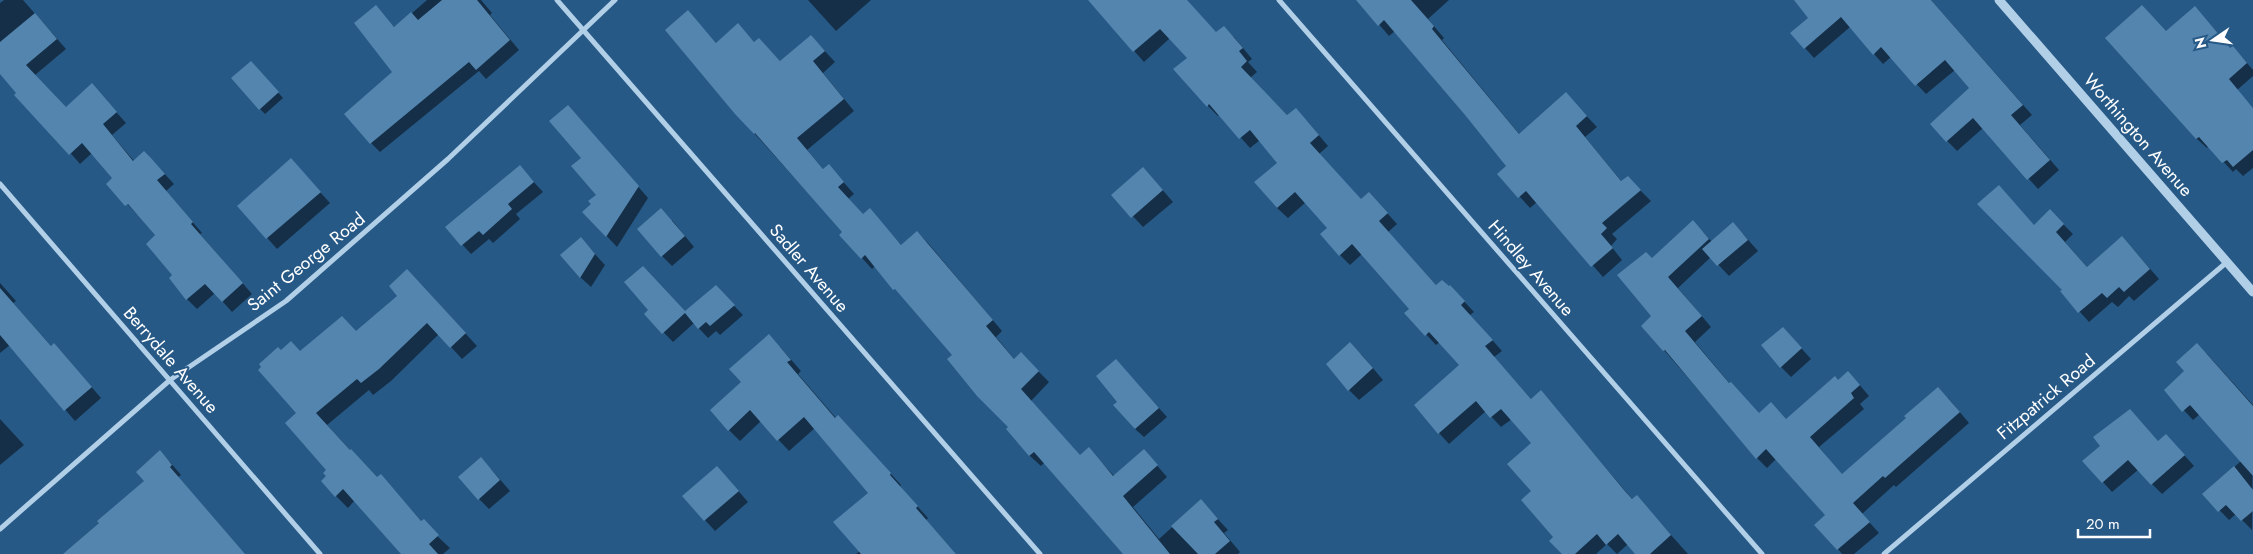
<svg xmlns="http://www.w3.org/2000/svg" width="2253" height="554" font-family="Jost,sans-serif">
<rect width="100%" height="100%" fill="#275986"/>
<g fill="#0007">
<polygon points="4,0 23,0 66,49 35,75 66,108 92,85 126,123 112,135 134,161 160,169 174,184 166,191 202,233 200,234 252,294 232,312 215,293 197,309 187,299 174,275 157,235 108,184 114,179 92,153 80,164 0,72 0,3"/>
<polygon points="427,0 481,0 492,13 490,15 519,50 486,79 479,71 380,152 371,143 394,72 376,7 395,28"/>
<polygon points="808,0 871,0 836,31"/>
<polygon points="1105,0 1182,0 1216,34 1234,37 1252,59 1248,62 1257,72 1250,78 1288,116 1306,120 1328,146 1319,154 1361,200 1379,204 1397,224 1388,232 1437,286 1460,297 1474,312 1470,315 1502,351 1494,357 1532,400 1541,392 1633,500 1637,497 1688,554 1637,554 1628,544 1617,554 1607,544 1596,554 1563,554 1533,492 1533,443 1512,419 1501,427 1486,411 1449,444 1439,433 1416,406 1461,365 1440,342 1436,345 1406,313 1411,309 1362,254 1350,265 1340,255 1329,229 1306,202 1288,218 1277,208 1256,183 1279,163 1260,140 1250,148 1220,114 1218,116 1208,106 1189,58 1170,38 1144,62 1096,8"/>
<polygon points="1358,0 1449,0 1428,19 1444,38 1442,40 1520,135 1576,105 1597,127 1585,137 1622,182 1638,188 1651,201 1612,234 1617,239 1611,246 1622,260 1603,277 1537,202 1530,208 1499,174 1508,166 1395,31 1389,36"/>
<polygon points="1795,0 1931,0 2032,115 2020,125 2059,170 2038,189 1983,128 1957,151 1931,124 1971,88 1955,70 1926,94 1891,57 1883,64 1850,27 1814,58 1805,48 1810,18"/>
<polygon points="688,11 717,44 738,25 755,43 759,39 781,62 811,36 835,62 823,73 854,111 807,150 824,170 839,177 854,194 848,199 863,215 870,210 902,246 917,232 928,243 1002,331 996,337 1015,360 1021,354 1049,382 1031,401 1080,456 1099,460 1114,476 1154,462 1167,477 1133,507 1159,539 1201,501 1228,530 1224,533 1240,552 1238,554 1124,554 1045,462 1041,466 1030,456 1007,429 1010,427 954,355 875,266 872,269 862,258 844,233 755,134 667,30"/>
<polygon points="2166,33 2231,49 2233,47 2253,70 2253,76 2237,90 2253,108 2253,168 2243,176 2236,169 2233,172 2209,146 2207,148 2197,139 2107,38"/>
<polygon points="256,68 283,98 265,114 260,109"/>
<polygon points="578,117 648,198 617,247 584,212 592,204 598,195 583,158"/>
<polygon points="520,167 543,192 516,214 520,219 493,243 489,239 471,254 446,227"/>
<polygon points="299,169 330,203 277,249 239,206"/>
<polygon points="1153,179 1173,202 1143,227 1113,195"/>
<polygon points="2050,211 2073,234 2065,242 2088,268 2132,248 2159,279 2134,301 2129,296 2118,307 2112,302 2089,322 2062,292 2064,290 2035,226"/>
<polygon points="672,220 694,247 672,266 662,256"/>
<polygon points="1703,232 1712,242 1743,234 1758,251 1729,276 1711,257 1678,288 1711,327 1695,342 1730,384 1759,414 1787,420 1839,381 1858,383 1869,396 1860,404 1864,409 1819,447 1842,475 1948,398 1969,423 1896,487 1894,485 1862,514 1879,533 1854,554 1842,554 1838,549 1826,515 1776,459 1767,468 1757,458 1664,350 1653,317 1652,259"/>
<polygon points="581,239 605,265 591,287 580,277"/>
<polygon points="0,283 16,301 13,303 52,347 54,345 64,355 101,398 75,421 10,345 0,353"/>
<polygon points="419,283 477,346 462,359 439,334 391,381 373,395 369,390 327,425 377,479 392,488 422,522 450,548 443,554 403,554 355,500 348,508 336,496 328,476 328,470 298,413 281,352 301,352 357,332"/>
<polygon points="716,287 743,315 720,335 716,331 708,338 694,323 673,342 646,314 686,312"/>
<polygon points="1793,339 1811,359 1791,377 1781,367"/>
<polygon points="780,347 801,371 798,374 836,418 849,428 901,485 900,487 928,518 926,520 956,554 856,554 860,551 869,493 815,428 789,451 761,421 740,441 729,430"/>
<polygon points="1361,354 1383,380 1359,400 1349,390"/>
<polygon points="2207,354 2253,405 2252,530 2236,514 2229,520 2204,494 2241,461 2200,414 2193,420 2165,390"/>
<polygon points="1125,370 1167,417 1144,437 1135,429 1119,402"/>
<polygon points="0,419 24,445 0,465"/>
<polygon points="2159,442 2176,446 2194,466 2162,494 2138,470 2112,492 2084,461"/>
<polygon points="169,461 181,475 178,477 244,554 64,554"/>
<polygon points="491,469 510,491 489,509 479,499"/>
<polygon points="727,478 748,502 715,531 684,497"/>
</g>
<g fill="#5485af">
<polygon points="442,0 477,0 510,40 476,70 469,62 370,144 344,114 392,72 354,23 376,5 394,27 411,12 418,20"/>
<polygon points="1088,0 1187,0 1216,32 1224,26 1243,48 1239,51 1247,61 1241,67 1287,115 1296,108 1319,135 1310,143 1361,199 1369,192 1388,213 1379,221 1436,285 1442,280 1449,286 1450,285 1465,301 1461,305 1493,340 1485,346 1531,399 1541,390 1624,490 1632,499 1637,495 1671,535 1650,554 1635,554 1618,534 1606,545 1597,534 1575,554 1562,554 1549,541 1553,537 1521,500 1531,491 1507,464 1531,443 1501,409 1490,418 1476,401 1438,434 1414,405 1459,365 1429,332 1425,336 1404,313 1409,309 1352,244 1339,256 1320,234 1327,228 1295,192 1277,208 1254,182 1277,163 1250,130 1239,139 1209,104 1207,107 1173,69 1187,58 1160,29 1133,52"/>
<polygon points="1356,0 1411,0 1434,26 1432,29 1519,134 1566,92 1587,116 1576,126 1621,181 1628,176 1641,190 1602,223 1607,228 1601,234 1613,248 1591,267 1526,191 1518,198 1497,174 1506,166 1465,115 1384,20 1378,26"/>
<polygon points="1794,0 1931,0 2023,105 2011,115 2050,160 2027,180 1973,118 1946,142 1930,124 1969,88 1945,60 1915,86 1881,47 1873,55 1841,17 1804,49 1790,33 1808,18"/>
<polygon points="2142,5 2166,31 2195,6 2230,48 2233,46 2247,63 2229,79 2253,108 2253,150 2233,167 2227,160 2222,163 2199,137 2196,139 2105,38"/>
<polygon points="688,10 716,43 738,23 754,42 759,38 780,61 811,35 825,51 813,61 844,99 797,138 823,169 829,164 844,182 838,187 863,214 870,208 901,245 917,231 993,320 986,326 1014,359 1021,352 1039,371 1021,389 1080,455 1089,447 1113,476 1144,449 1158,465 1123,496 1170,554 1123,554 1034,452 1029,456 1006,429 1008,427 977,396 947,359 952,355 895,289 893,290 865,255 861,259 839,235 842,232 755,133 754,134 735,114 665,30"/>
<polygon points="35,13 57,39 26,65 66,107 92,83 117,112 103,124 133,161 144,151 150,157 165,174 157,180 193,222 191,224 243,283 222,302 205,284 186,300 169,278 172,275 146,244 155,235 128,204 125,206 106,184 112,178 82,143 69,155 14,95 16,93 0,74 0,42"/>
<polygon points="251,61 279,92 259,110 231,78"/>
<polygon points="568,105 639,186 606,237 582,212 591,204 588,201 596,195 571,166 581,158 549,121"/>
<polygon points="291,158 321,192 266,239 237,206"/>
<polygon points="520,165 534,182 508,204 512,209 483,235 479,231 461,246 445,227"/>
<polygon points="1143,167 1163,190 1131,218 1111,195"/>
<polygon points="1999,185 2034,225 2050,209 2064,224 2056,232 2087,267 2122,236 2150,269 2124,292 2119,287 2107,298 2102,293 2078,313 2060,291 2062,290 1977,204"/>
<polygon points="661,208 685,236 661,257 637,229"/>
<polygon points="1693,220 1709,239 1668,277 1702,316 1685,331 1729,383 1731,382 1759,413 1771,402 1786,419 1835,376 1838,380 1848,371 1860,385 1851,393 1854,398 1810,437 1842,474 1906,418 1904,416 1938,387 1960,412 1885,478 1883,476 1853,503 1870,522 1837,550 1814,525 1825,515 1766,449 1756,459 1665,350 1663,351 1641,326 1651,316 1617,275 1646,252 1652,258"/>
<polygon points="1733,222 1748,240 1717,266 1702,249"/>
<polygon points="581,237 595,254 580,278 560,255"/>
<polygon points="643,266 685,311 716,285 735,305 710,326 706,322 698,329 685,313 662,334 644,314 648,310 624,282"/>
<polygon points="407,269 466,333 450,348 427,323 379,369 361,383 357,379 316,413 350,450 351,449 377,477 381,474 421,521 424,519 439,535 429,544 438,554 401,554 343,489 335,497 321,481 326,476 323,473 326,470 285,423 296,413 258,370 261,367 259,364 278,347 281,350 291,341 300,351 342,316 356,331 397,296 389,286"/>
<polygon points="0,288 51,346 54,343 92,387 64,411 0,335"/>
<polygon points="1783,327 1802,348 1780,368 1761,345"/>
<polygon points="769,334 791,360 787,362 835,418 838,415 891,473 890,475 918,506 916,508 956,554 861,554 833,522 868,493 804,417 777,441 750,410 728,431 710,410 741,382 729,369"/>
<polygon points="1350,342 1373,368 1348,391 1326,364"/>
<polygon points="2197,343 2253,406 2253,476 2190,405 2182,412 2164,390 2184,371 2176,362"/>
<polygon points="1116,359 1159,408 1135,429 1113,405 1117,402 1096,376"/>
<polygon points="2130,409 2158,441 2166,434 2185,455 2151,485 2128,460 2102,483 2082,461 2100,446 2093,437"/>
<polygon points="160,450 172,465 170,467 245,554 63,554 99,523 97,521 144,481 136,472"/>
<polygon points="481,457 500,480 478,500 458,477"/>
<polygon points="717,466 739,491 704,521 682,496"/>
<polygon points="2234,466 2253,490 2253,511 2241,521 2226,505 2218,512 2202,494"/>
<polygon points="1201,499 1218,519 1214,522 1230,541 1215,554 1198,554 1171,526"/>
</g>
<g fill="none" stroke-linecap="round" stroke-linejoin="round">
<g stroke="#b2cfe8" stroke-width="5">
<polyline points="557,0 1040,554"/>
<polyline points="1279,0 1762,554"/>
<polyline points="0,184 320,554"/>
<polyline points="0,529 170,380 286,301 448,159 615,0"/>
<polyline points="1884,554 2227,262"/>
</g>
<polyline stroke="#b2cfe8" stroke-width="9" points="1999,0 2253,292"/>
</g>
<g text-anchor="middle" stroke-width="4" stroke-linejoin="round" paint-order="stroke">
<g font-size="18" fill="#fff" stroke="#275986">
<text transform="translate(2138 135) rotate(49)" y="6">Worthington Avenue</text>
<text transform="translate(306 262) rotate(-39)" y="6">Saint George Road</text>
<text transform="translate(809 268) rotate(49)" y="6">Sadler Avenue</text>
<text transform="translate(1531 268) rotate(49)" y="6">Hindley Avenue</text>
<text transform="translate(171 360) rotate(49)" y="6">Berrydale Avenue</text>
<text transform="translate(2046 397) rotate(-40)" y="6">Fitzpatrick Road</text>
</g>
</g>
<g transform="translate(2213 40) rotate(257)" stroke="#275986" stroke-width="4" paint-order="stroke">
<path d="M0-4L9 19L0 12L-9 19Z" fill="#ffffff"/>
<text y="-8" font-size="14" font-weight="bold" text-anchor="middle" fill="#ffffff">N</text>
</g>
<path d="M2078 529v8h72v-8" fill="none" stroke="#ffffff" stroke-width="2.5"/>
<text x="2086" y="529" font-size="15" fill="#ffffff" stroke="#275986" stroke-width="4" paint-order="stroke">20 m</text>
</svg>
